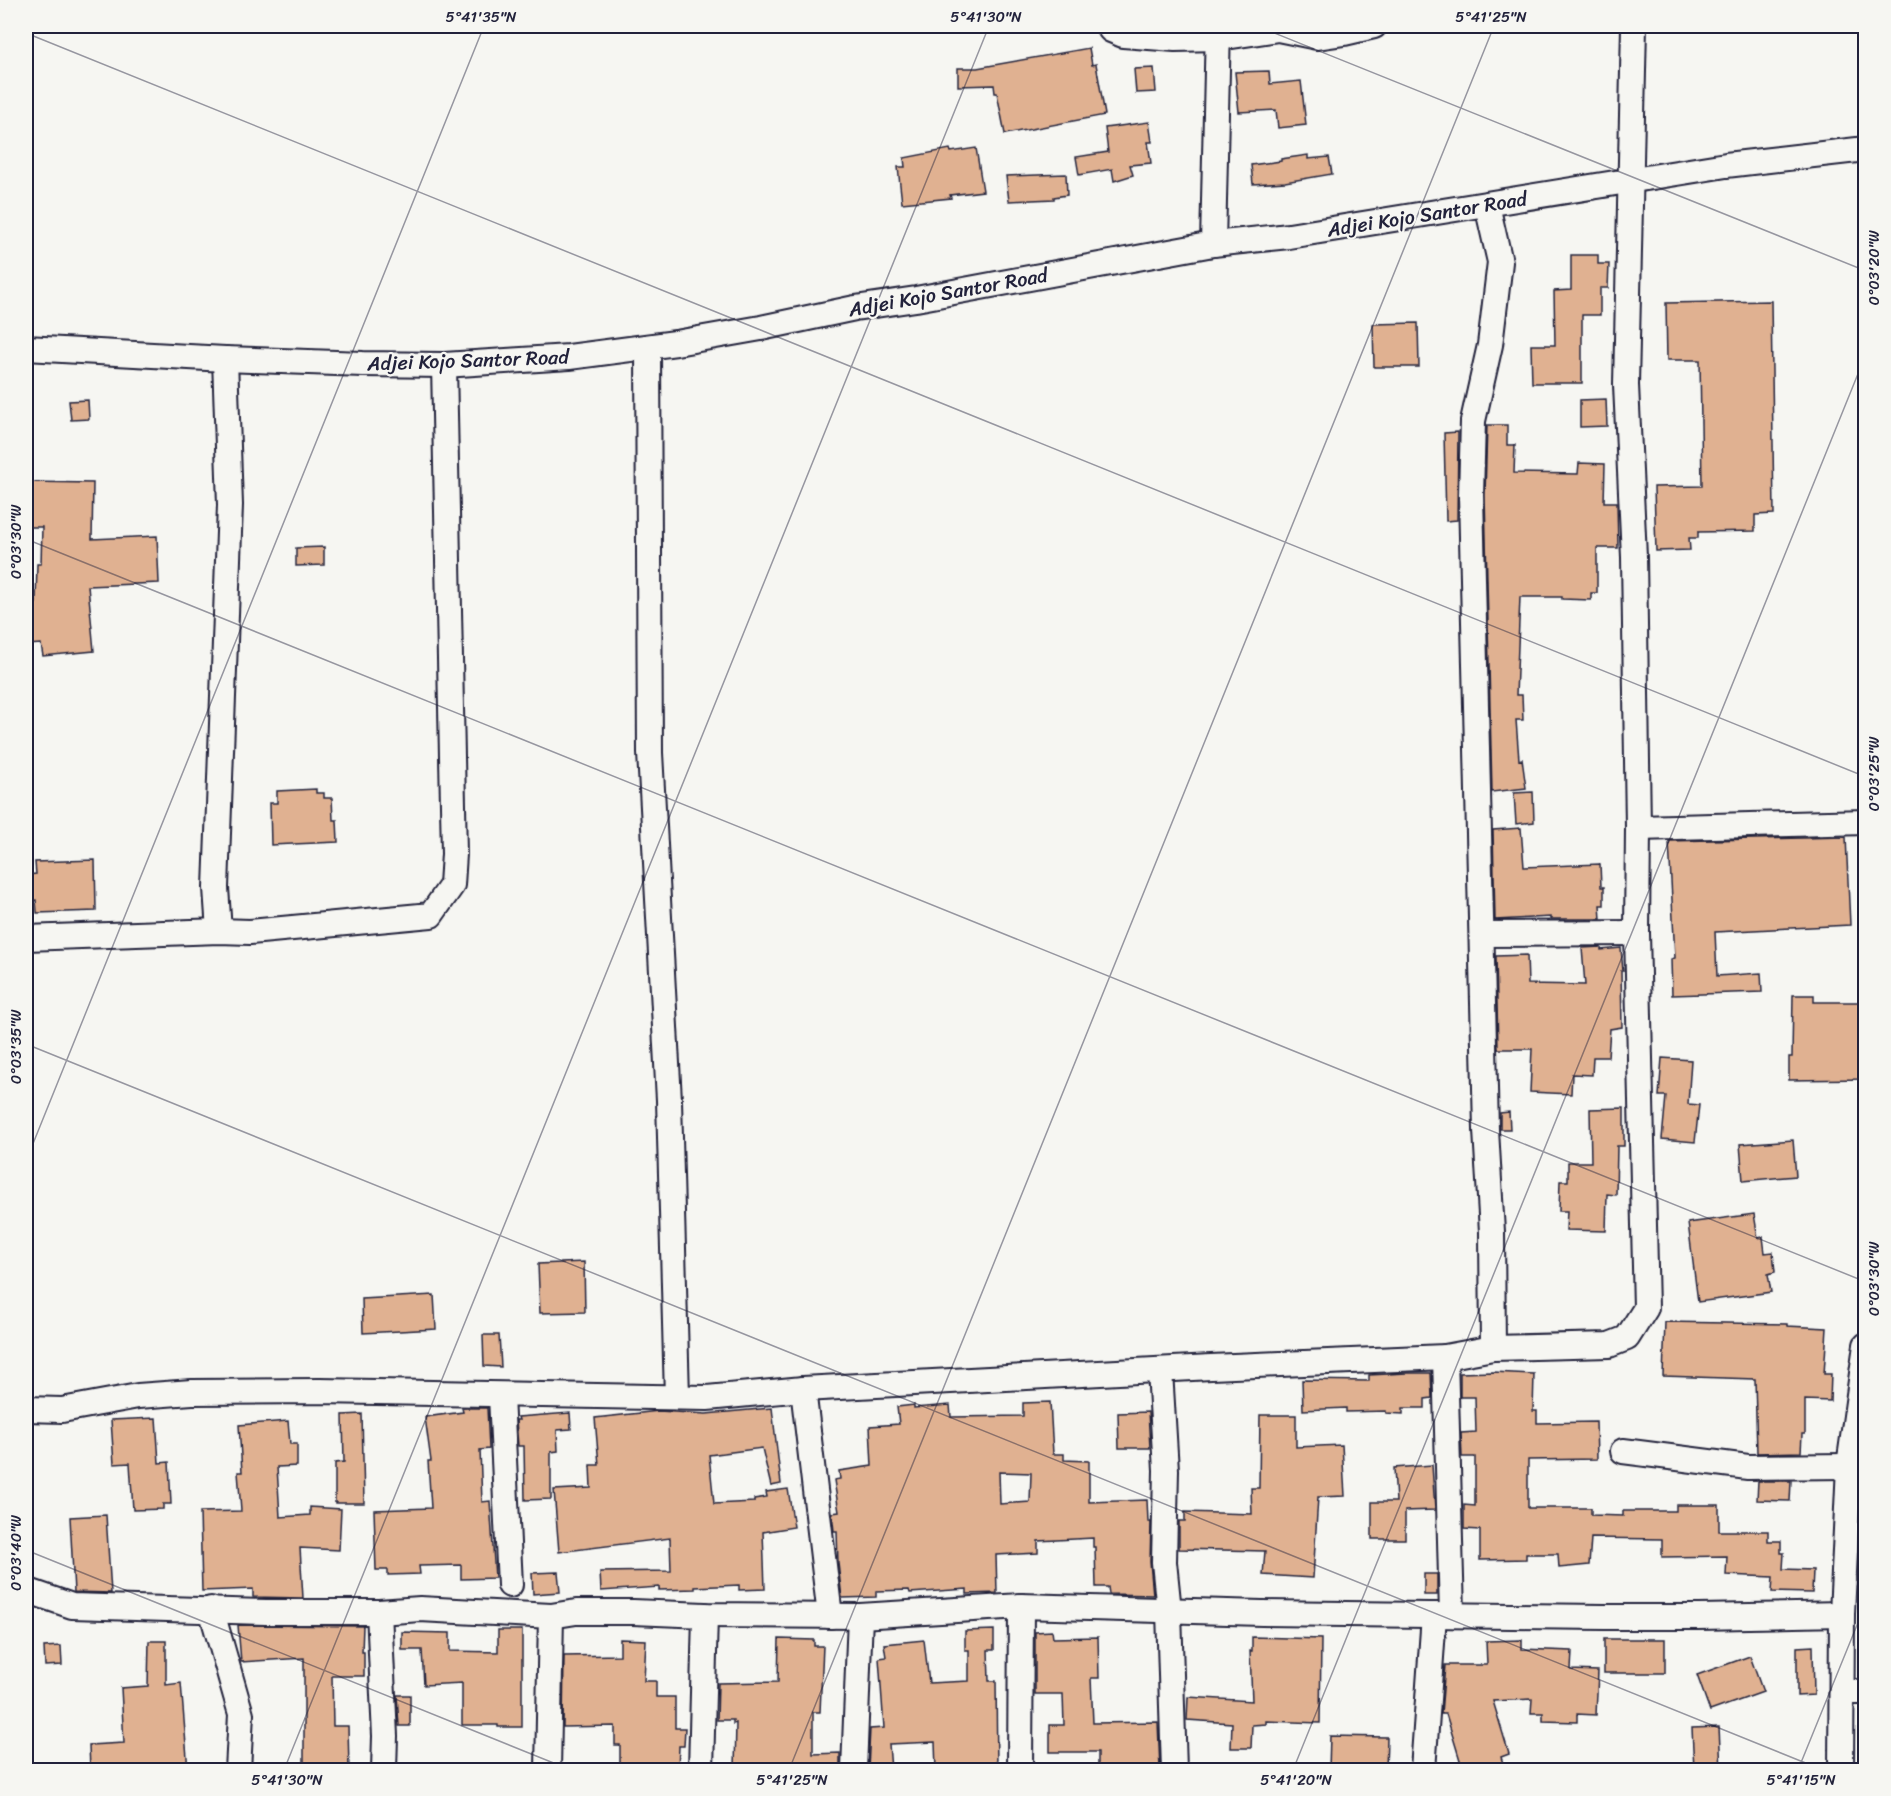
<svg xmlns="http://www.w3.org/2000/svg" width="1891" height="1796" font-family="Sriracha,sans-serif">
<rect width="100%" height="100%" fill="#f6f6f2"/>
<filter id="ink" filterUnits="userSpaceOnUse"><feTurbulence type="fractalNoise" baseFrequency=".0167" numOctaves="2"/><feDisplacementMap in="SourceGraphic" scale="12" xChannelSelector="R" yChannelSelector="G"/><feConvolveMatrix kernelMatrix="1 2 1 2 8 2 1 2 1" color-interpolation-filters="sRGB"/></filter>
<g filter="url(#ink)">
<g fill="#e0b191" stroke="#22223b" stroke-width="1.5" fill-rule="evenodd">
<polygon points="1089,48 1092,65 1096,64 1105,115 1005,134 997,93 995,93 994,85 958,86 958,68 977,68"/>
<polygon points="1154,68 1156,92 1136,93 1134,69"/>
<polygon points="1269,71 1270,84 1301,81 1306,125 1278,128 1276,110 1239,112 1235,72"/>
<polygon points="1149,122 1152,142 1148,142 1151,163 1130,165 1133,175 1114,181 1112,169 1079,175 1076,157 1108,152 1105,128"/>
<polygon points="976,148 983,191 950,195 951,198 902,203 898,167 905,167 904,158 950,149 951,152"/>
<polygon points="1308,155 1308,159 1329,157 1332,174 1285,182 1253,184 1251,165 1281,161 1281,159"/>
<polygon points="1066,174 1067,195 1054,197 1054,199 1009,201 1006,176"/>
<polygon points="1571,255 1598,255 1598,264 1609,264 1608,288 1600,288 1600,315 1582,315 1582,383 1532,383 1531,345 1555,345 1554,291 1571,290"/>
<polygon points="1771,301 1774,514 1755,515 1755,531 1698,532 1698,538 1689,538 1690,550 1656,551 1654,487 1702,486 1700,360 1667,360 1666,303"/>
<polygon points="1418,323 1419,367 1374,367 1373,324"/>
<polygon points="1606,399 1607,426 1580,427 1580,400"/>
<polygon points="88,400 89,419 71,420 69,401"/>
<polygon points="1487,425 1507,425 1507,445 1515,445 1514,473 1578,474 1579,463 1605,464 1604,502 1617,502 1618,548 1597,548 1597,593 1591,593 1591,600 1562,599 1562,597 1520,597 1516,695 1522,695 1523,720 1516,720 1519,760 1522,759 1526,788 1492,792 1485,495"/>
<polygon points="1458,432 1457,520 1446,521 1444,433"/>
<polygon points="26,482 93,483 92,539 157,536 159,583 88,586 94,651 43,656 41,644 27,645 26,622 26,619 28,619 27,603 36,603 37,564 41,564 42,527 26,527"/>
<polygon points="324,547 324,565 296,566 296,548"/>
<polygon points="316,789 316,793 324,793 324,798 332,798 333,820 337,820 338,842 271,845 270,803 277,803 277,791"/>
<polygon points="1533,792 1534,822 1516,824 1514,793"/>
<polygon points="1521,828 1524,867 1600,864 1601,887 1604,887 1604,905 1600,905 1601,919 1551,919 1551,917 1495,920 1493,830"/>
<polygon points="1846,837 1850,925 1715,932 1717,976 1761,973 1762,992 1672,995 1671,959 1675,958 1669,841"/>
<polygon points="95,860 96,911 37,913 36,900 28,901 27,875 36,874 35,862"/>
<polygon points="1601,947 1601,950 1621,948 1623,971 1621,971 1622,1027 1610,1029 1608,1057 1593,1057 1592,1075 1572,1074 1571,1094 1530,1092 1532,1049 1498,1049 1496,956 1527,955 1528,984 1585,985 1582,948"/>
<polygon points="1793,995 1814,995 1814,1002 1863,1002 1862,1057 1866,1057 1866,1079 1789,1080 1789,1057 1792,1057"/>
<polygon points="1662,1058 1691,1060 1688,1104 1699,1105 1695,1142 1662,1139 1666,1096 1659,1096"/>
<polygon points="1624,1108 1624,1146 1617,1146 1616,1195 1607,1194 1606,1231 1566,1230 1567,1211 1559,1211 1560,1181 1568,1181 1568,1162 1591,1162 1590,1109"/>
<polygon points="1509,1112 1510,1129 1500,1129 1500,1113"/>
<polygon points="1793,1140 1796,1176 1743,1181 1740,1144"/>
<polygon points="1754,1214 1758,1238 1763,1237 1765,1253 1773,1252 1775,1272 1768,1274 1771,1292 1698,1302 1688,1223"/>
<polygon points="584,1262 585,1312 540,1313 538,1264"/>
<polygon points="434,1295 436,1329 363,1333 362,1299"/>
<polygon points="1665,1322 1787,1324 1787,1326 1827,1328 1824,1374 1831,1374 1830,1401 1805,1400 1805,1434 1802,1434 1801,1452 1757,1453 1755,1379 1663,1376"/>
<polygon points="483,1335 499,1335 501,1367 484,1366"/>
<polygon points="1493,1372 1534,1374 1533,1411 1537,1411 1537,1423 1596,1422 1597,1459 1528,1460 1528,1508 1591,1508 1591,1515 1623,1516 1623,1511 1676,1511 1676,1505 1719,1505 1719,1531 1768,1531 1768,1541 1781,1541 1781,1553 1784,1553 1783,1569 1813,1570 1812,1593 1772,1592 1773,1577 1726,1575 1727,1556 1662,1557 1662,1539 1591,1538 1589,1565 1559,1568 1558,1554 1526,1554 1526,1559 1480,1560 1480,1530 1464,1529 1464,1505 1475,1506 1475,1457 1462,1457 1461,1433 1476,1432 1475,1397 1460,1397 1460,1373"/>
<polygon points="1407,1373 1431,1373 1432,1398 1425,1399 1425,1408 1403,1408 1403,1414 1386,1413 1386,1411 1346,1412 1346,1408 1303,1410 1302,1380 1369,1381 1369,1375"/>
<path d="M1050 1402 1053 1454H1064V1460L1089 1461V1502L1147 1500 1148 1522H1151L1150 1562 1153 1595 1109 1594 1108 1587H1096L1095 1547H1093V1538L1038 1541V1553L996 1555 997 1593 967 1594V1589L910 1593 909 1590 876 1591V1597L842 1598 838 1563 837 1531H834L832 1513 839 1512 834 1480 840 1479 839 1471 872 1466 870 1426 899 1424 897 1407 914 1405V1408L950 1405 951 1417 1023 1416V1403ZM999 1472 1031 1473 1030 1502 1000 1504Z"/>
<polygon points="462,1408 487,1408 489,1449 480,1450 482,1502 490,1501 495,1578 461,1579 461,1565 419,1566 420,1574 388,1575 388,1570 376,1570 374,1510 431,1508 428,1461 431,1461 425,1417 463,1412"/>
<polygon points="772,1408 781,1484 771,1486 762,1448 709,1455 714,1504 754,1502 754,1499 767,1497 766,1492 788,1489 794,1527 763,1532 765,1589 739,1590 739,1585 695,1587 695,1589 659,1590 659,1587 601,1591 600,1572 671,1571 670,1538 559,1552 554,1490 591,1488 590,1465 599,1465 595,1418 659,1411 706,1414"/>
<polygon points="1148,1412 1150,1448 1119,1448 1118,1413"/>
<polygon points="570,1413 571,1429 557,1430 558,1451 551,1452 551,1499 525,1500 524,1446 518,1446 516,1420 519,1420 518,1417"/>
<polygon points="362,1414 364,1503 335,1503 335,1463 344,1462 343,1415"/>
<polygon points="1260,1415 1296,1415 1296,1447 1342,1445 1345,1496 1318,1497 1313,1578 1263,1575 1265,1551 1179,1549 1179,1521 1185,1521 1185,1512 1252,1514 1251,1488 1259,1488"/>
<polygon points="156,1418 159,1463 169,1462 171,1504 163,1504 163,1509 133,1510 130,1463 114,1464 111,1420"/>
<polygon points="288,1421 290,1444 297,1444 297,1466 277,1467 280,1517 310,1515 310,1507 341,1509 339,1550 300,1548 303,1598 253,1597 253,1589 202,1591 200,1512 241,1511 238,1472 242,1472 239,1425"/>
<polygon points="1432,1465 1435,1510 1405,1511 1405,1539 1372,1539 1372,1502 1396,1502 1394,1468"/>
<polygon points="1758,1481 1791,1481 1790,1501 1757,1500"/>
<polygon points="106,1515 111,1593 74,1592 70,1517"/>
<polygon points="558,1572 560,1592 533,1594 532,1573"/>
<rect x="1424" y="1574" width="13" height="21"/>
<polygon points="238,1625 363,1626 362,1652 364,1652 364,1676 332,1676 333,1726 348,1726 349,1770 304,1770 304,1658 241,1662"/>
<polygon points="498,1630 522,1630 522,1727 498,1727 498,1725 462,1725 462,1683 424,1685 422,1650 402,1650 402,1632 450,1633 450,1651 498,1652"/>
<polygon points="994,1630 994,1650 988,1650 989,1681 996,1681 997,1770 936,1770 935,1742 889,1744 891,1770 868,1770 870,1729 884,1728 879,1658 886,1657 884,1644 924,1640 929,1683 969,1681 969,1650 965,1650 965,1631"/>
<polygon points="1052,1631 1053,1638 1098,1637 1099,1678 1091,1678 1093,1723 1158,1722 1160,1770 1098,1770 1098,1752 1050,1752 1050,1725 1064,1725 1063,1694 1035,1694 1035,1632"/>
<polygon points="1252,1637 1321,1639 1320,1723 1266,1721 1266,1724 1252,1725 1251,1748 1231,1748 1232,1723 1187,1720 1188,1697 1252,1701 1250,1651 1252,1651"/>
<polygon points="620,1639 646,1640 644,1681 656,1681 656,1697 675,1697 675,1728 685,1728 684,1746 679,1746 678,1770 620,1770 620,1745 615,1745 615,1726 563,1727 564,1656 620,1655"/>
<polygon points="779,1639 814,1640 814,1646 823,1646 820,1712 813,1712 813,1754 840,1753 840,1769 735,1770 736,1723 733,1724 733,1720 717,1720 718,1683 778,1682"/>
<rect x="1604" y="1639" width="61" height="34"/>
<polygon points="1522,1640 1522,1649 1572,1651 1571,1670 1598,1671 1596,1715 1577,1714 1577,1722 1543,1721 1543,1713 1531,1713 1532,1699 1493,1701 1509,1754 1501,1757 1505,1770 1463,1770 1446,1714 1441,1714 1445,1665 1487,1665 1486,1641"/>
<polygon points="149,1641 166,1641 166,1685 181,1683 188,1770 90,1769 89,1745 124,1743 121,1688 148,1686"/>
<polygon points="61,1646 62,1665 45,1666 44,1647"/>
<polygon points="1813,1646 1814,1695 1797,1696 1797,1647"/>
<polygon points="1750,1656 1763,1692 1710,1711 1697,1675"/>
<polygon points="397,1695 410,1695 410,1726 399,1726"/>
<polygon points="1719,1727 1721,1770 1694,1770 1692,1728"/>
<polygon points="1330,1736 1387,1737 1386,1770 1329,1770"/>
</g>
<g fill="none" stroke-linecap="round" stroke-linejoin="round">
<defs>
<g id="minor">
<polyline points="1108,26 1111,30 1123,35 1175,39 1219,38 1278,29 1317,37 1344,33 1374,26"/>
<polyline points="1487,205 1500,262 1490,345 1473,421 1471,495 1486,1130 1492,1232 1493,1348"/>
<polyline points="1213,244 1218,26"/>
<polyline points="648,347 650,753 669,1100 677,1397"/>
<polyline points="26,348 225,359 363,364 444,365 569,357 676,343 761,328 855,308 916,299 1213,244 1289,236 1726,165 1866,149"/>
<polyline points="1638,828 1866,822"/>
<polyline points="219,931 216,888 230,505 225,359"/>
<polyline points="1483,934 1637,933"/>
<polyline points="26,938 219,931 250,932 431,915 452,885 454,854 444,365"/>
<polyline points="1445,1357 1452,1614"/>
<polyline points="1160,1371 1166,1470 1164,1562 1169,1611 1174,1770"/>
<polyline points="803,1389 830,1616"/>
<polyline points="501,1396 510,1585"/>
<polyline points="26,1409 62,1410 138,1396 192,1392 320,1391 707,1398 803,1389 1211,1367 1445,1357 1493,1348 1609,1345 1627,1338 1646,1308 1637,933 1638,828 1634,557 1626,385 1634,26"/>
<polyline points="1623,1451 1748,1467 1849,1466"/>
<polyline points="26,1590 72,1606 266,1612 379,1612 420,1609 551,1616 576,1612 633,1612 705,1615 860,1616 1021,1606 1262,1613 1604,1617 1699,1617 1842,1614"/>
<polyline points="211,1609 241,1714 238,1770"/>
<polyline points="379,1612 385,1736 384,1770"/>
<polyline points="1842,1692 1866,1692"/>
<polyline points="548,1770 551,1616"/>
<polyline points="701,1770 705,1615"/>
<polyline points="854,1770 860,1616"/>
<polyline points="1020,1770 1021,1606"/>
<polyline points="1423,1770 1434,1615"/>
<polyline points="1841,1770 1842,1614 1849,1466 1866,1345"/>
</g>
</defs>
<use href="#minor" stroke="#22223b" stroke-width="28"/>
<use href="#minor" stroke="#f6f6f2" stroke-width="24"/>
</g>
</g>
<path fill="none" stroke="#22223b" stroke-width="1.5" stroke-opacity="0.45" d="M1257 26 1866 271M26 33 1866 777M26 539 1866 1282M26 1044 1823 1770M26 1161 484 26M26 1550 571 1770M284 1770 989 26M789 1770 1494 26M1293 1770 1866 354M1798 1770 1866 1603"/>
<g text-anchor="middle" stroke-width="4.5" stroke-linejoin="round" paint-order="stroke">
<g font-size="20" fill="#22223b" stroke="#f6f6f2">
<text transform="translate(1427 214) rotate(-9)" y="7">Adjei Kojo Santor Road</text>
<text transform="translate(948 292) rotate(-10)" y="7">Adjei Kojo Santor Road</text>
<text transform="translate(468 360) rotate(-2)" y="7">Adjei Kojo Santor Road</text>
</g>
</g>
<rect width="1891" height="1796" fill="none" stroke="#f6f6f2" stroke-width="66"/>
<rect x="33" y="33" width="1825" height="1730" fill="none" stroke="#22223b" stroke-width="2"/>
<g font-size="15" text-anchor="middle" fill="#22223b">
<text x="481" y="22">5°41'35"N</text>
<text x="986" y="22">5°41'30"N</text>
<text x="1491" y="22">5°41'25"N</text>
<text transform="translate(1874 268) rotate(-90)" y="5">0°03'20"W</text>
<text transform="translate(16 542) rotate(-90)" y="5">0°03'30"W</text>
<text transform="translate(1874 774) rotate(-90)" y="5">0°03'25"W</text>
<text transform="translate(16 1047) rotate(-90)" y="5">0°03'35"W</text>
<text transform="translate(1874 1279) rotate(-90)" y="5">0°03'30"W</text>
<text transform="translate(16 1553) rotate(-90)" y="5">0°03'40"W</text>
<text x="287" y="1785">5°41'30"N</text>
<text x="792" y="1785">5°41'25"N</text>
<text x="1296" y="1785">5°41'20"N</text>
<text x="1801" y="1785">5°41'15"N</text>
</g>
</svg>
